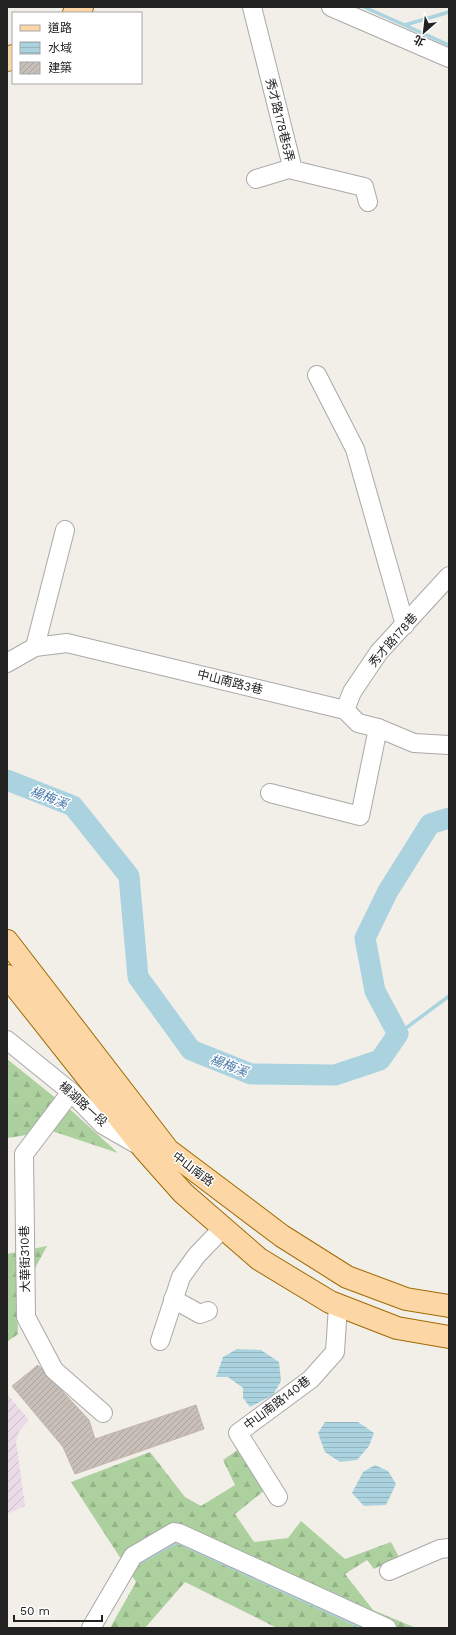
<svg xmlns="http://www.w3.org/2000/svg" width="456" height="1635" font-family="'Work Sans','Noto Sans TC',sans-serif">
<defs>
<pattern id="industrial-furrows" width="10" height="10" patternUnits="userSpaceOnUse"><rect width="10" height="10" fill="#ebdbe8"/><path d="M-1 1l2-2M0 10L10 0M9 11l2-2" fill="none" stroke="#c9bcc7"/></pattern>
<pattern id="forest-firs" width="22" height="20" patternUnits="userSpaceOnUse"><rect width="22" height="20" fill="#add19e"/><path d="M5 1l3.5 6h-7zM16 11l3.5 6h-7z" fill="#95b388"/></pattern>
<pattern id="water-rules" width="6" height="5" patternUnits="userSpaceOnUse"><rect width="6" height="5" fill="#aad3df"/><path d="M0 2.5h6" fill="none" stroke="#92b5bf"/></pattern>
<pattern id="building-hatch" width="6" height="6" patternUnits="userSpaceOnUse"><rect width="6" height="6" fill="#c7bfb8"/><path d="M-1 1l2-2M0 6l6-6M5 7l2-2" fill="none" stroke="#aba49e"/></pattern>
</defs>
<rect width="100%" height="100%" fill="#f2efe9"/>
<polygon fill="url(#industrial-furrows)" points="7,1394 29,1420 19,1431 16,1441 25,1506 7,1514"/>
<g fill="url(#forest-firs)">
<polygon points="7,1059 73,1112 118,1153 52,1131 7,1138"/>
<polygon points="47,1246 17,1301 18,1334 7,1342 7,1254"/>
<polygon points="239,1449 265,1490 235,1514 254,1542 288,1538 301,1521 345,1559 391,1542 399,1557 374,1569 367,1560 345,1574 373,1610 416,1628 277,1628 185,1582 145,1628 110,1628 136,1582 71,1482 150,1452 185,1497 201,1506 235,1485 223,1460"/>
</g>
<g fill="url(#water-rules)">
<polygon points="237,1349 261,1350 279,1362 281,1381 273,1395 250,1407 243,1398 243,1388 228,1377 216,1377 223,1357"/>
<polygon points="325,1422 358,1422 374,1433 369,1446 357,1460 340,1462 325,1452 318,1433"/>
<polygon points="375,1465 388,1471 396,1484 386,1505 364,1506 352,1493 363,1472"/>
</g>
<g fill="none" stroke-linecap="round" stroke-linejoin="round">
<g stroke="#aad3df" stroke-width="3.5">
<polyline points="364,7 449,45"/>
<polyline points="405,25 449,12"/>
<polyline points="398,1034 449,996"/>
<polyline points="137,1564 177,1542 363,1628"/>
</g>
<polyline stroke="#aad3df" stroke-width="21" points="7,780 73,806 129,876 138,977 191,1050 251,1074 335,1075 380,1060 398,1034 375,991 365,938 388,891 430,824 449,818"/>
</g>
<polygon fill="url(#building-hatch)" stroke="#c4b6ab" points="38,1365 89,1420 95,1439 196,1405 204,1429 75,1474 63,1447 12,1386"/>
<g fill="none" stroke-linecap="round" stroke-linejoin="round">
<defs>
<g id="minor">
<polyline points="252,7 293,170 364,187 368,202"/>
<polyline points="331,7 449,58"/>
<polyline points="256,179 292,168"/>
<polyline points="317,375 355,449 405,625"/>
<polyline points="35,647 65,530"/>
<polyline points="7,663 35,647 67,643 345,710 358,723 378,728 414,743 449,745"/>
<polyline points="345,710 352,692 379,652 449,576"/>
<polyline points="270,793 360,816 378,728"/>
<polyline points="7,1040 71,1092 103,1125 138,1145"/>
<polyline points="71,1092 24,1154 26,1317 54,1370 103,1413"/>
<polyline points="173,1299 200,1314 208,1311"/>
<polyline points="160,1341 181,1277 197,1255 223,1228"/>
<polyline points="278,1497 238,1433 311,1379 335,1352 338,1306"/>
<polyline points="389,1571 440,1549 449,1548"/>
<polyline points="91,1628 133,1556 174,1532 179,1533 387,1628"/>
</g>
<g id="major">
<polyline points="74,13 82,7"/>
<polyline points="7,60 13,56"/>
<polyline points="7,941 168,1150 282,1236 347,1277 406,1299 449,1306"/>
<polyline points="7,976 144,1149 183,1193 259,1259 330,1302 397,1328 449,1337"/>
</g>
</defs>
<use href="#minor" stroke="#a9a9a9" stroke-width="20"/>
<use href="#major" stroke="#a06b00" stroke-width="24"/>
<use href="#minor" stroke="#fff" stroke-width="18"/>
<use href="#major" stroke="#fcd6a4" stroke-width="22"/>
</g>
<g text-anchor="middle" stroke-width="3" stroke-linejoin="round" paint-order="stroke">
<g font-size="12" fill="#222" stroke="#fff">
<text transform="translate(280 120) rotate(76)" y="4">秀才路178巷5弄</text>
<text transform="translate(393 640) rotate(-49)" y="4">秀才路178巷</text>
<text transform="translate(230 682) rotate(14)" y="4">中山南路3巷</text>
<text transform="translate(83 1104) rotate(42)" y="4">楊湖路一段</text>
<text transform="translate(193 1169) rotate(37)" y="4">中山南路</text>
<text transform="translate(25 1259) rotate(-91)" y="4">大華街310巷</text>
<text transform="translate(277 1403) rotate(-37)" y="4">中山南路140巷</text>
</g>
<g font-size="13" font-style="italic" fill="#4a7aab" stroke="#fff">
<text transform="translate(49 797) rotate(21)" y="5">楊梅溪</text>
<text transform="translate(229 1065) rotate(21)" y="5">楊梅溪</text>
</g>
</g>
<rect width="456" height="1635" fill="none" stroke="#222222" stroke-width="16"/>
<rect x="12" y="12" width="130" height="72" fill="#ffffff" stroke="#a7a7a7"/>
<rect x="20" y="25" width="20" height="6" fill="#fcd6a4" stroke="#a7a7a7"/>
<text x="48" y="32" font-size="12" fill="#222222">道路</text>
<rect x="20" y="42" width="20" height="12" fill="url(#water-rules)" stroke="#a7a7a7"/>
<text x="48" y="52" font-size="12" fill="#222222">水域</text>
<rect x="20" y="62" width="20" height="12" fill="url(#building-hatch)" stroke="#a7a7a7"/>
<text x="48" y="72" font-size="12" fill="#222222">建築</text>
<g transform="translate(424 32) rotate(208)" stroke="#ffffff" stroke-width="3" paint-order="stroke">
<path d="M0-3L7 15L0 10L-7 15Z" fill="#222222"/>
<text y="-6" font-size="11" font-weight="bold" text-anchor="middle" fill="#222222">北</text>
</g>
<path d="M14 1615v6h88v-6" fill="none" stroke="#222222" stroke-width="2"/>
<text x="20" y="1615" font-size="12" fill="#222222" stroke="#ffffff" stroke-width="3" paint-order="stroke">50 m</text>
</svg>
